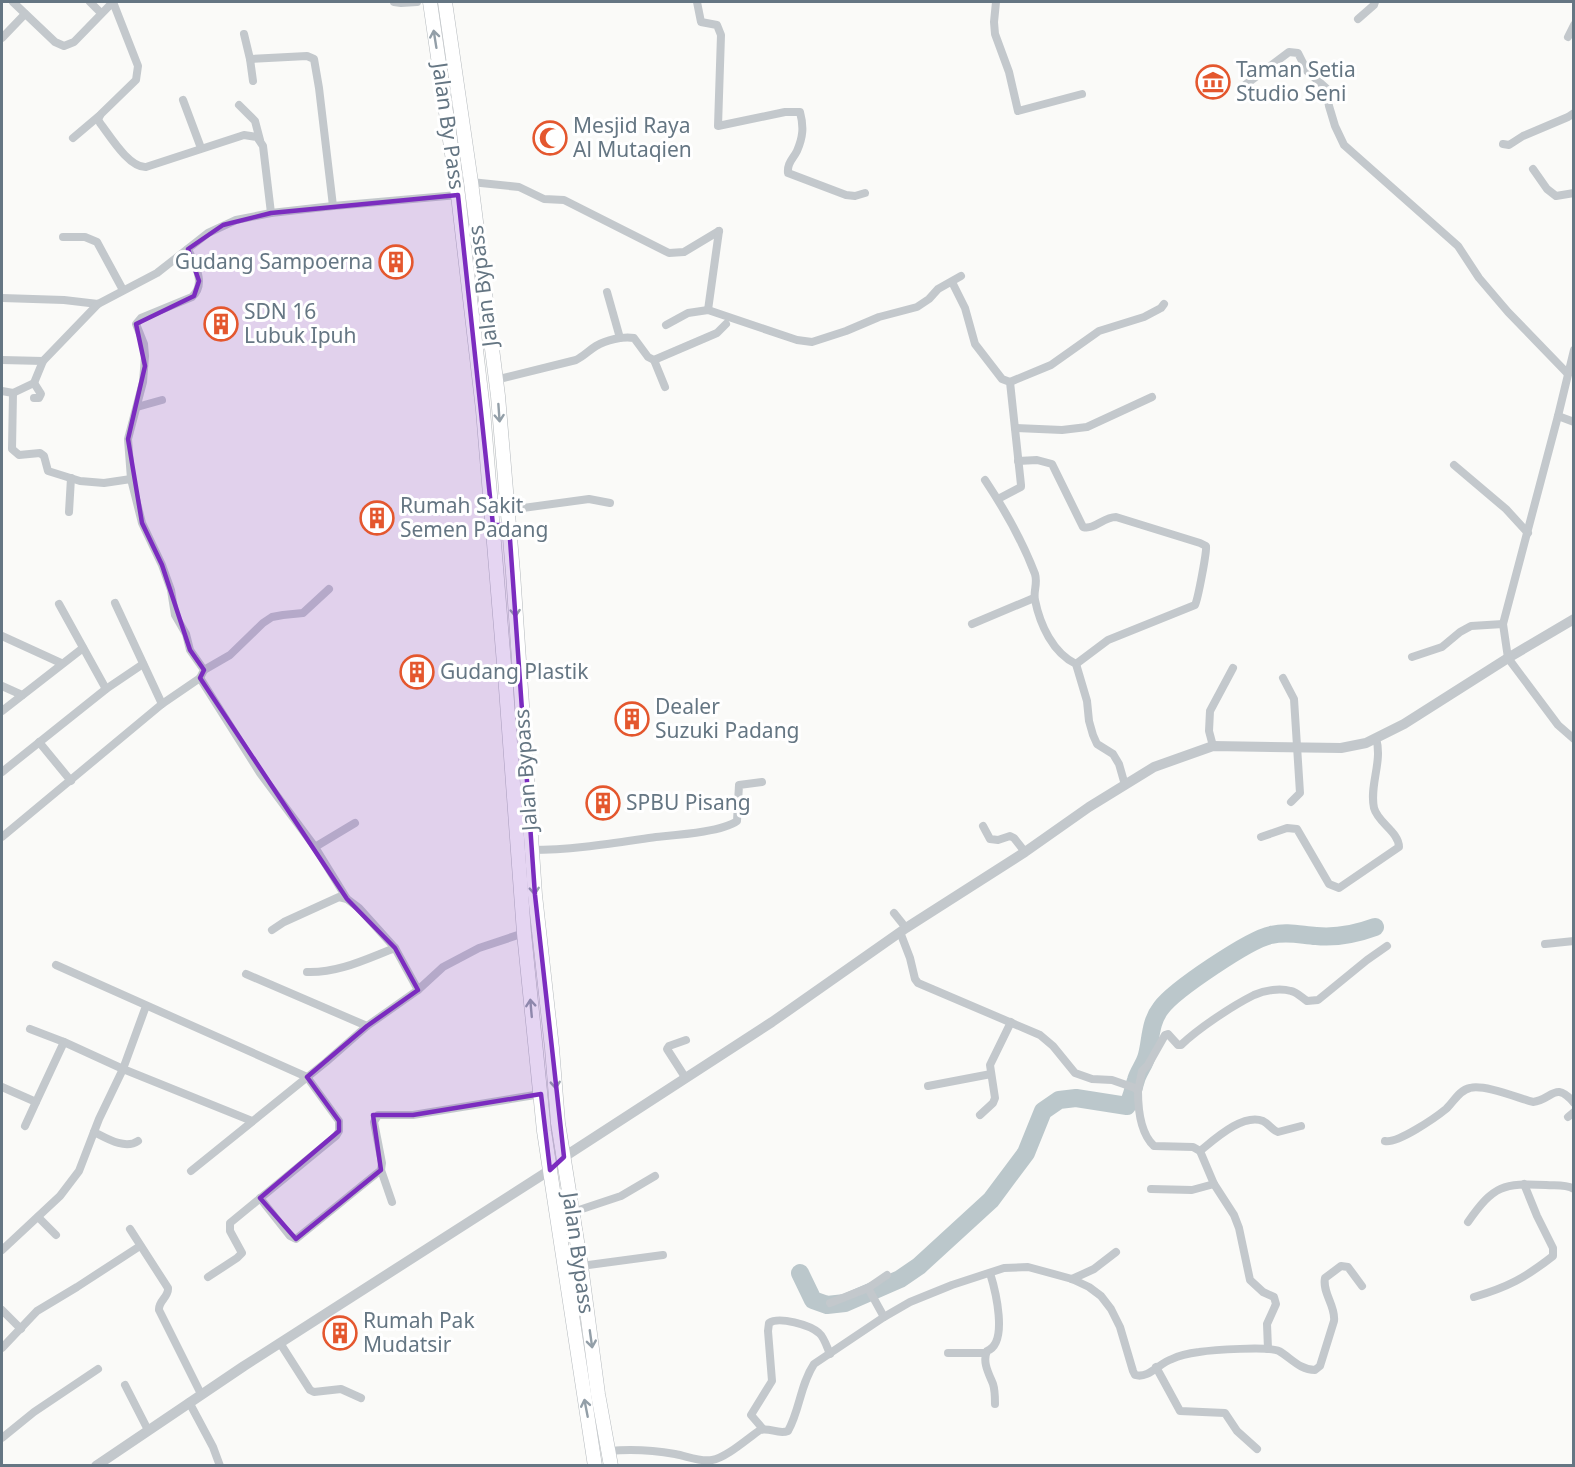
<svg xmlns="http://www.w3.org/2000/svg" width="1575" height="1467" font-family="'Noto Sans',sans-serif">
<rect width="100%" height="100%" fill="#fafaf8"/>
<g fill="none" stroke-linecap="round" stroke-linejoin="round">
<path stroke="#bbc7cb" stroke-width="18" d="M800 1273 813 1300 827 1305 845 1303 900 1279 919 1266 991 1200 1026 1153 1043 1111 1059 1100 1076 1098 1127 1106C1132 1098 1133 1089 1136 1080 1138 1072 1145 1064 1147 1055 1151 1039 1150 1022 1161 1008 1174 990 1250 939 1271 935 1287 931 1301 935 1316 936 1337 938 1356 934 1375 927"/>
<defs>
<g id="trunk">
<polyline points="430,2 458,195 483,410 506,688 524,933 544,1131 595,1466"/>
<polyline points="445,2 471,182 498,396 513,573 535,895 552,1048 558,1123 581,1266 598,1394 611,1466"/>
</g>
</defs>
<use href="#trunk" stroke="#b4b9bd" stroke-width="15"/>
<g stroke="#c3c8cc" stroke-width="8">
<path d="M13 2 55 42 64 46 74 42 113 2 138 66 136 80 101 114 98 119 100 123C110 136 129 168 146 167L244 135 257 137 263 146 271 213"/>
<polyline points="90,2 101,13"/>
<polyline points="394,2 401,3 417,2"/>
<path d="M697 2 701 22 717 25 721 35 718 126 785 112H800C804 127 803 137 797 151 793 159 787 163 788 173L846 195 855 196 865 193"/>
<polyline points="996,2 994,22 995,34 1009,72 1018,111 1082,94"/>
<polyline points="1358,19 1374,5 1375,2"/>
<polyline points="244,34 250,59 307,56 314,59 319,88 333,206"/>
<polyline points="1568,37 1574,25"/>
<polyline points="2,38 25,14"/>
<polyline points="250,59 253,81"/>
<polyline points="1245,85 1289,52 1298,53 1307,71 1326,88 1329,106 1335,126 1344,145 1458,246 1479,278 1508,312 1568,374"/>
<polyline points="183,100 201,148"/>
<polyline points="239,105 255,121 260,140"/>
<polyline points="73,138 99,116"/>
<polyline points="1503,144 1509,145 1523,136 1568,117 1574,113"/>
<polyline points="1533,169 1547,189 1556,196 1574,193"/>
<polyline points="471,182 519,187 544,199 564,200 669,253 684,252 719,231"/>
<polyline points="63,237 85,237 97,242 123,290"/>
<polyline points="952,282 965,308 975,344 1002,379 1010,382 1021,485 1021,487 998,499"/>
<polyline points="607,292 620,338"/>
<polyline points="2,298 64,300 98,304 157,273 208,233 236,220 271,213 333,206 458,195"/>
<polyline points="708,310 719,231"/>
<polyline points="666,325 688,313 708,310 797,340 812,342 846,331 879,317 917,307 929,299 938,289 961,276"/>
<polyline points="1574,350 1558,416 1503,624 1508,658 1558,725 1574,739"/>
<polyline points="2,360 43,361 98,304"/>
<polyline points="654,360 665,387"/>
<polyline points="43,361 34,383 13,393 12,449 19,455 40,453 44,456 48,471 80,481 104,483 131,479"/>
<path d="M495 380 576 360C584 356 588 351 596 346 606 340 623 336 634 338L648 357 654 360 717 333 726 324"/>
<polyline points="1010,382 1051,365 1099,331 1144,317 1161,308 1164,304"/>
<polyline points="34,383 41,394 39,398 34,398"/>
<polyline points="2,391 13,393"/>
<polyline points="137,407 162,400"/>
<polyline points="1558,416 1574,422"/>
<polyline points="1015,428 1062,430 1087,427 1152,397"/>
<path d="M1018 461 1037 460 1052 464 1083 527C1095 530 1103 517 1116 517L1200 543 1206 546C1207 551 1198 599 1195 605L1108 640 1076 664"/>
<polyline points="1454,465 1506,509 1528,533"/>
<path d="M985 480C1005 510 1022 540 1035 574 1038 584 1033 591 1035 600 1040 625 1053 653 1076 664L1087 701 1089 721 1093 735 1097 744 1113 754 1119 764 1125 785"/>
<polyline points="508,510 589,499 610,503"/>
<polyline points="69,512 71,478"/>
<polyline points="115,603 162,704"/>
<polyline points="59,604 106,689"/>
<polyline points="972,624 1034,598"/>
<polyline points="2,636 61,663"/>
<polyline points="1412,657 1442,647 1460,632 1471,626 1503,624"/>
<polyline points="204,670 230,655 263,623 272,617 283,615 303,613 329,589"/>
<polyline points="200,678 260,773 315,847"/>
<polyline points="1283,678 1294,699 1300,793 1291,802"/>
<polyline points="2,686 22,695"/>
<polyline points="2,711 83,648"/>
<polyline points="39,742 71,781"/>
<polyline points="1213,746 1209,731 1210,711 1233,668"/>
<polyline points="2,772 106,689 143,664"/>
<polyline points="983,826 990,839 998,840 1010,836 1014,838 1025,852"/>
<path d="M2 837 162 704 200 678 204 670 190 650 186 634 175 615 171 590 162 565 142 523 131 479 128 439 143 382 145 356 144 344 136 324 141 318 192 297C207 284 194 263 188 249"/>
<path d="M1261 837 1287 828 1297 829 1329 884 1339 888 1399 847C1399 832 1378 823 1374 808 1369 785 1383 762 1376 738"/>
<path d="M531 850C573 850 614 843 656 837 676 835 722 832 737 821L739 785 762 782"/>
<polyline points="347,899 315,847 355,823"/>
<polyline points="894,913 906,928"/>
<polyline points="272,930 284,922 339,897 347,899 359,908 395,948 418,990"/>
<path d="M900 932 910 958 915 979 918 983 1040 1035 1053 1046 1075 1073 1092 1079 1112 1080 1135 1088 1138 1091C1138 1108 1140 1133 1154 1146L1193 1147 1200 1151 1214 1184 1234 1215 1239 1228 1250 1280 1263 1292 1274 1297 1276 1304 1267 1324 1268 1349"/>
<polyline points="1545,944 1574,941"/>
<polyline points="56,965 307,1077 339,1121 339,1131 336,1136 230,1223 230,1231 242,1253 237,1258 208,1277"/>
<path d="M307 972C339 973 366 959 395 948"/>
<polyline points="246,974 367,1026"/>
<polyline points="30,1029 64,1042 123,1069 252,1121"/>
<polyline points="685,1077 667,1049 669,1046 686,1040"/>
<polyline points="928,1086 991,1074"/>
<polyline points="2,1087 36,1102 64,1042"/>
<path d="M1138 1091 1142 1071 1148 1065 1165 1035 1168 1034 1178 1045H1181C1199 1028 1232 1006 1254 995 1265 990 1280 988 1291 991 1297 992 1302 998 1307 1001L1318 1000 1367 960 1387 946"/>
<polyline points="980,1115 993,1103 995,1098 990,1065 1011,1022"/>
<polyline points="1568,1117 1574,1112"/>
<polyline points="25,1126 36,1102"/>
<path d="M94 1132C106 1138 125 1150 138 1141"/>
<path d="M1385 1141C1397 1144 1435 1118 1446 1109 1453 1103 1459 1090 1470 1088 1484 1084 1518 1098 1533 1102 1552 1100 1555 1080 1574 1103"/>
<path d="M1200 1151C1215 1139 1243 1113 1263 1121 1269 1124 1272 1130 1278 1132L1301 1126"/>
<polyline points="381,1170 392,1202"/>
<polyline points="191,1171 326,1062 367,1026 418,990 443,967 479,948 524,933"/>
<polyline points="1151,1189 1192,1190 1214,1184"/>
<polyline points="260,1198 290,1236 296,1239 381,1170 382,1163 374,1122 378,1115 413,1115 541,1094"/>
<polyline points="573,1212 621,1196 655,1176"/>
<polyline points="38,1217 56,1235"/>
<path d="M1468 1222C1494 1185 1503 1183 1546 1185 1555 1186 1565 1184 1574 1189"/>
<path d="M130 1229 168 1288C169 1297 158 1301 159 1310L201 1394"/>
<polyline points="2,1250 60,1196 79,1171 99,1119 123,1069 146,1006"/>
<polyline points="581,1266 663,1255"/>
<path d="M990 1273C995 1289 1009 1343 987 1351 982 1362 989 1374 993 1384 995 1390 995 1398 995 1404"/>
<polyline points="1072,1279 1094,1269 1116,1252"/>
<polyline points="868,1288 884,1317"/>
<path d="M1474 1297C1508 1287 1525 1278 1553 1256V1248L1537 1216 1524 1184"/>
<polyline points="830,1303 868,1288 887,1275"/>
<polyline points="2,1310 21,1329"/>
<polyline points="280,1343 310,1390 314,1392 341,1389 361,1398"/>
<polyline points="2,1348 37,1311 77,1287 140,1246"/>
<polyline points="948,1353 985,1353"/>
<polyline points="1156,1367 1180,1411 1225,1413 1237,1431 1257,1449"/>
<polyline points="125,1385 148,1430"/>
<polyline points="189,1402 213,1447 220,1466"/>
<path d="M763 1429 751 1415 772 1381 768 1331 769 1323C779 1316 810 1325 819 1333 824 1337 827 1347 830 1354"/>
<polyline points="2,1438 34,1412 98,1369"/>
<path d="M609 1451C632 1449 652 1450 675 1454 687 1456 699 1462 712 1460 726 1458 747 1439 760 1430 770 1427 778 1435 788 1431 800 1410 800 1385 814 1364L884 1317 910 1302 952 1285 1004 1268 1028 1267 1072 1279 1089 1287 1101 1296 1111 1309 1120 1327 1133 1371 1135 1375C1149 1379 1159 1363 1172 1359 1180 1355 1191 1353 1199 1352 1212 1350 1269 1346 1279 1351 1291 1358 1300 1370 1315 1370L1320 1366 1334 1321C1336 1306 1322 1293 1325 1278L1341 1266 1348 1267 1362 1286"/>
</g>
<polyline stroke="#c3c8cc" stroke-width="10" points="96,1466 244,1366 550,1170 564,1157 772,1022 906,928 1025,852 1089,807 1154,767 1213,746 1341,748 1366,743 1404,724 1508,658 1574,619"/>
<use href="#trunk" stroke="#fff" stroke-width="14"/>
</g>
<defs><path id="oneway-shaft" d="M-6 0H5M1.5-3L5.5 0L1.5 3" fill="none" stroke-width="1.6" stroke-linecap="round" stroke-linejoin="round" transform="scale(1.5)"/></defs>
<g stroke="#939fa8">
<use href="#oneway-shaft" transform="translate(435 39) rotate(-99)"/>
<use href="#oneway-shaft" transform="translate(499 413) rotate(86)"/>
<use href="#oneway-shaft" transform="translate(515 608) rotate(87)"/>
<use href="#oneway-shaft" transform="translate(534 886) rotate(85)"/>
<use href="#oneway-shaft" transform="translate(531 1008) rotate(-95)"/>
<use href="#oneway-shaft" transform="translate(555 1080) rotate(85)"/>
<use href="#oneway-shaft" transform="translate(591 1339) rotate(82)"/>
<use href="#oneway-shaft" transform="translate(586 1408) rotate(-101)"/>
</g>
<path fill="#7b2cbf" fill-opacity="0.2" stroke="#7b2cbf" stroke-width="4.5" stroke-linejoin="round" d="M458 195 493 525H509L535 895 564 1157 550 1170 541 1094 413 1115H373L381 1170 296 1239 260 1198 339 1131V1121L307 1077 367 1026 418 990 395 948 347 899 200 678 204 670 190 650 162 565 142 523 128 439 145 366 136 324 194 296 199 281 188 249 223 225 271 213Z"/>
<defs>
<symbol id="museum-ring" viewBox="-11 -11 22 22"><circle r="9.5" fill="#fff" stroke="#e4572e" stroke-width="1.5"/><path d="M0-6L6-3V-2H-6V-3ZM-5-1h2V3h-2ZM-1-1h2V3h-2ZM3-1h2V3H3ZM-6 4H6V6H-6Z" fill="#e4572e"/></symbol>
<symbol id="mosque-ring" viewBox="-11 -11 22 22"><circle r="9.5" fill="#fff" stroke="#e4572e" stroke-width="1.5"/><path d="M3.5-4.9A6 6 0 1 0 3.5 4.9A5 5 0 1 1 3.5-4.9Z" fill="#e4572e"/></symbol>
<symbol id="building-ring" viewBox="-11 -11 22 22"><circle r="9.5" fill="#fff" stroke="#e4572e" stroke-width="1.5"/><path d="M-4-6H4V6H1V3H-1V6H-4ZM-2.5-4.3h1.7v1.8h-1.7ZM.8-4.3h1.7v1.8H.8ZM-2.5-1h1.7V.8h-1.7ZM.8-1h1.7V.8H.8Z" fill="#e4572e"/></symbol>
</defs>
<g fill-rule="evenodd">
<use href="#museum-ring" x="1194" y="63" width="38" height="38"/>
<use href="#mosque-ring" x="531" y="119" width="38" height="38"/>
<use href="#building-ring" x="377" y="243" width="38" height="38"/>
<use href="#building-ring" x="202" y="305" width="38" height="38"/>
<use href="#building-ring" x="358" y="499" width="38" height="38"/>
<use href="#building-ring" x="398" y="653" width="38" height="38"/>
<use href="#building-ring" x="613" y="700" width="38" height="38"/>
<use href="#building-ring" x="584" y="784" width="38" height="38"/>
<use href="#building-ring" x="321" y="1314" width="38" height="38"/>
</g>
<g text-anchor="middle" stroke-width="6" stroke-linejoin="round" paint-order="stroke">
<g font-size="21" fill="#657683" stroke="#fff" text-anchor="start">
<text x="1236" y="77">Taman Setia<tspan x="1236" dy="24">Studio Seni</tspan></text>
<text x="573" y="133">Mesjid Raya<tspan x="573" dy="24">Al Mutaqien</tspan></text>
<text x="373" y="269" text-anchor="end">Gudang Sampoerna</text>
<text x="244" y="319">SDN 16<tspan x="244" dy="24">Lubuk Ipuh</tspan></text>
<text x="400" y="513">Rumah Sakit<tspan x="400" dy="24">Semen Padang</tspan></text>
<text x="440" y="679">Gudang Plastik</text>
<text x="655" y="714">Dealer<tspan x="655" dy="24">Suzuki Padang</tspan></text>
<text x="626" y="810">SPBU Pisang</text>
<text x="363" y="1328">Rumah Pak<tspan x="363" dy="24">Mudatsir</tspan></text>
</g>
<g font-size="21" fill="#657683" stroke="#fff">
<text transform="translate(448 126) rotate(82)" y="7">Jalan By Pass</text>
<text transform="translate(483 286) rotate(-97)" y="7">Jalan Bypass</text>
<text transform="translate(526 770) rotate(-94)" y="7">Jalan Bypass</text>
<text transform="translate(578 1253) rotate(82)" y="7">Jalan Bypass</text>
</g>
</g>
<rect width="1575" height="1467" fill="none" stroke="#657683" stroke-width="6"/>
</svg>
